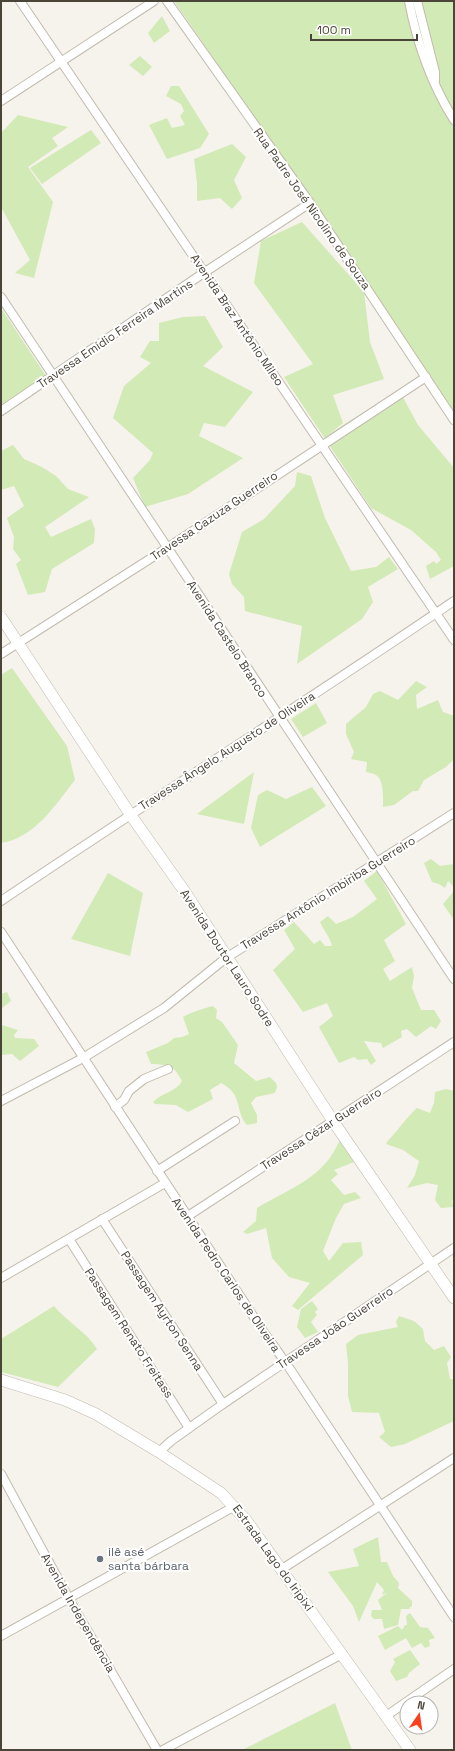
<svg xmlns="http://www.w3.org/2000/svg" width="455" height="1751" font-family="'Space Grotesk',sans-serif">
<rect width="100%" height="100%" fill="#f6f3ec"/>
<g fill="#d2eab5">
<polygon points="174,1 454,1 454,415 353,261"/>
<polygon points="162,16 170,31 154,43 148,33"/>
<polygon points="140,56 152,67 143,76 129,65"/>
<polygon points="171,86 179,86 209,134 200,148 167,159 149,125 167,118 172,128 185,125 180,116 184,111 181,104 166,96"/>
<polygon points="18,115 68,127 52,138 58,146 28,167 53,202 34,278 15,273 30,260 1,207 1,133"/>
<polygon points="91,130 101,143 42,184 30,168"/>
<polygon points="232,144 246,157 234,180 242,198 232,209 220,198 197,201 197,183 194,159"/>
<polygon points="302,222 364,292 370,342 384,379 333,395 343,423 329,434 399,390 418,425 454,468 454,566 430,579 426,566 434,561 436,564 441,560 436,552 411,530 371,508 284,377 313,364 254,283 261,241"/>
<polygon points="1,308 46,376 1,405"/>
<polygon points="205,316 223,347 203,366 253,392 225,427 204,423 199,436 243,458 188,494 145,507 133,478 150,460 153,453 113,418 124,386 151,363 140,357 150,341 159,341 159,323 183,317"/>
<polygon points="13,445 24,459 42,467 56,476 68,489 89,497 45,527 51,537 91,519 95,529 94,543 52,569 45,592 28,595 16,564 21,560 13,549 14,537 7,518 24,506 14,486 1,490 1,451"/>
<polygon points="297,472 311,476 325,518 351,571 376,567 389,557 398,569 368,587 373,602 362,619 297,664 302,626 245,611 244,597 232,584 229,574 242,532 264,519 295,486"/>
<path d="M12 668 67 746 75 780C55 805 35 838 1 843V675Z"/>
<path d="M416 681 427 687 416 695 417 709 438 700 443 712 454 716V759L446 767 424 780 418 791H413L394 805 383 807C383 799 384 779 376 775 373 773 369 773 366 772L367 762 351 759 354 752 346 734V724L366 707 373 694 380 691 398 700Z"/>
<polygon points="316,703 327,723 303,737 291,719"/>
<polygon points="254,772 244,824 197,814"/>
<polygon points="312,787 326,806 260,847 251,828 258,795 267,790 286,799"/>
<polygon points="431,859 440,866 454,864 454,887 448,881 445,888 439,884 432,882 424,863"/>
<path d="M377 871 406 924 384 940 395 961 383 969 390 981 412 967 414 976 412 988 421 1010H434L441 1021 436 1029 431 1026 416 1037 407 1029 401 1031 402 1037 383 1048 381 1043 364 1041 376 1061 371 1065 367 1059 358 1060 354 1057 339 1063 319 1027 333 1016 327 1003 303 1012 273 970 295 949 284 930 294 922 314 944 320 940 325 946H332C330 937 324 931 320 922L328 916 336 924 353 917 377 899 364 881Z"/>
<polygon points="108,873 143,893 130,956 71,939"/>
<polygon points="454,891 454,920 443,904"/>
<polygon points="7,992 11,1001 1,1009 1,994"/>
<path d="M213 1006 217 1010 216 1018 222 1022 238 1045 234 1063 256 1081 270 1077 276 1083 277 1087 275 1093 256 1097 251 1103 257 1115V1123L247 1125C234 1110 244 1095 221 1083L210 1090 213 1099 188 1112 176 1105 155 1104 153 1102C161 1093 176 1092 182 1081 173 1064 169 1065 151 1064L146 1052 168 1043 174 1038 182 1037 189 1034 183 1017C187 1014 207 1007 213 1006Z"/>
<polygon points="2,1025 18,1030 14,1035 15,1038 34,1039 39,1046 20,1061 12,1054 1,1055"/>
<path d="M446 1089 454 1091V1199L452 1200 453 1207 441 1208 435 1200 438 1185 427 1183 407 1188 415 1175 419 1161 403 1150 386 1144C390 1137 395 1134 399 1128 405 1121 410 1114 417 1108L430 1113 434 1103 435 1092Z"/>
<path d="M340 1139 354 1162 334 1170 338 1174 331 1180 344 1195 355 1192 361 1198 344 1204 336 1218 323 1251 329 1261 343 1243 361 1242 363 1255 298 1310 292 1306 310 1283 289 1277 272 1258 266 1228 247 1234 243 1232 256 1221 257 1208C290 1188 325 1178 340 1139Z"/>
<polygon points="312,1301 318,1309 315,1312 317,1315 311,1322 318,1332 305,1338 297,1327 301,1309"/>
<path d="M54 1306C67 1322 87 1332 97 1349L58 1387 1 1372V1339Z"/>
<polygon points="399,1316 414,1321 423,1329 425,1341 434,1350 444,1346 451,1357 447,1363 450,1379 454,1379 454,1421 405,1444 391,1447 379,1437 385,1432 379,1413 352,1412 348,1396 348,1363 346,1344 358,1335 398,1327 396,1322"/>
<polygon points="378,1537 381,1562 387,1562 393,1576 399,1583 398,1588 412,1601 412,1606 409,1608 390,1590 410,1609 401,1609 398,1625 384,1629 382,1619 374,1619 371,1616 372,1610 382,1610 378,1600 388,1592 382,1595 384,1590 377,1582 359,1622 353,1606 328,1572 359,1566 353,1549"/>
<polygon points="410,1613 420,1627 428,1628 435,1638 429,1640 430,1646 425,1648 421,1643 412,1648 406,1638 385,1650 378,1636 398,1626 402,1630 405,1625 407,1625 406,1616"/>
<polygon points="410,1650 420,1664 409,1673 407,1677 396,1681 390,1671 395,1662 393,1659"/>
<polygon points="335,1703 352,1750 242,1750"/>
</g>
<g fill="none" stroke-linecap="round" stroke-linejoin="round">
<defs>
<g id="minor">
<polyline points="20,1 454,640"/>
<polyline points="167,1 310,203 454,420"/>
<path d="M409 1C417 44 431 83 454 120"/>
<polyline points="417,1 435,72 435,80"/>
<polyline points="1,101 154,1"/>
<polyline points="1,297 454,979"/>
<polyline points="1,411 205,272 310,203"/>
<polyline points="1,654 167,548 426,377"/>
<path d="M1 901C151 800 304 703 454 601"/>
<polyline points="1,932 265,1334 286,1363 454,1617"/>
<polyline points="1,1101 83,1058 164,1008 226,958 454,813"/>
<polyline points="115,1107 124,1100 129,1091 144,1079 168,1069"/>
<polyline points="157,1171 235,1121"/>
<polyline points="188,1216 454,1042"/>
<polyline points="102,1219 223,1404"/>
<polyline points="69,1239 189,1428"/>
<polyline points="1,1278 165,1183"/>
<polyline points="159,1452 171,1441 223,1404 454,1248"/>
<polyline points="1,1474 69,1599 157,1750"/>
<polyline points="282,1569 454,1458"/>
<polyline points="1,1636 235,1506"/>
<polyline points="386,1716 454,1669"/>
<polyline points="163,1750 342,1654"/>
</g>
<g id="tertiary">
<polyline points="1,617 130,814 185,892 333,1121 454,1298"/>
<polyline points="1,1380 65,1400 96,1414 159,1452 221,1493 246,1520 410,1750"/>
</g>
</defs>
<use href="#minor" stroke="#c2bbae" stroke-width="10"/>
<use href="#tertiary" stroke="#c2bbae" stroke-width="12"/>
<use href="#minor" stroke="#fff" stroke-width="8"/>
<use href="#tertiary" stroke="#fff" stroke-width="11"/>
</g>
<circle fill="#6b7280" stroke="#fff" stroke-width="1.5" cx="100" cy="1559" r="4"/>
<g text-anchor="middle" stroke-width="4" stroke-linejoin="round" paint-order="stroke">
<g font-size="12" fill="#4b4439" stroke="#fff">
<text transform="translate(312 209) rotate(55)" y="4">Rua Padre José Nicolino de Souza</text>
<text transform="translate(237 320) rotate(56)" y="4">Avenida Braz Antônio Mileo</text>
<text transform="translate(115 334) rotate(-34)" y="4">Travessa Emídio Ferreira Martins</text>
<text transform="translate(214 516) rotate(-34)" y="4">Travessa Cazuza Guerreiro</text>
<text transform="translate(227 639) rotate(57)" y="4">Avenida Castelo Branco</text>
<text transform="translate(227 751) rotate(-33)" y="4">Travessa Ângelo Augusto de Oliveira</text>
<text transform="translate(328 893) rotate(-32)" y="4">Travessa Antônio Imbiriba Guerreiro</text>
<text transform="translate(227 958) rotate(57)" y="4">Avenida Doutor Lauro Sodre</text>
<text transform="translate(321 1129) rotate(-33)" y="4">Travessa Cézar Guerreiro</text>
<text transform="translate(226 1275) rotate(56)" y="4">Avenida Pedro Carlos de Oliveira</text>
<text transform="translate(162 1311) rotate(57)" y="4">Passagem Ayrton Senna</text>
<text transform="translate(335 1328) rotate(-34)" y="4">Travessa João Guerreiro</text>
<text transform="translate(129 1333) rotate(57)" y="4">Passagem Renato Freitass</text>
<text transform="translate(273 1558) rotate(54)" y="4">Estrada Lago do Iripixi</text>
<text transform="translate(78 1613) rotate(60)" y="4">Avenida Independência</text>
</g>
<g font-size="12" fill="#5b616d" stroke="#fff" text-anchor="start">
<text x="108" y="1556">ilê asé<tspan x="108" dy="14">santa bárbara</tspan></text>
</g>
</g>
<rect width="455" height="1751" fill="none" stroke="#4b4439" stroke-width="4"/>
<g transform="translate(419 1715) rotate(13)"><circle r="19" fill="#ffffff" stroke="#b7b4b0"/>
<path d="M0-3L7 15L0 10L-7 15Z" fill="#fc3f1d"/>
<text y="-6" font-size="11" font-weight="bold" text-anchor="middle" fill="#4b4439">N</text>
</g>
<path d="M311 34v6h106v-6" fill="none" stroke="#4b4439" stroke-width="2"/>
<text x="317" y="34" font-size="12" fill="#4b4439" stroke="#ffffff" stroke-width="3" paint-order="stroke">100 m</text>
</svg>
